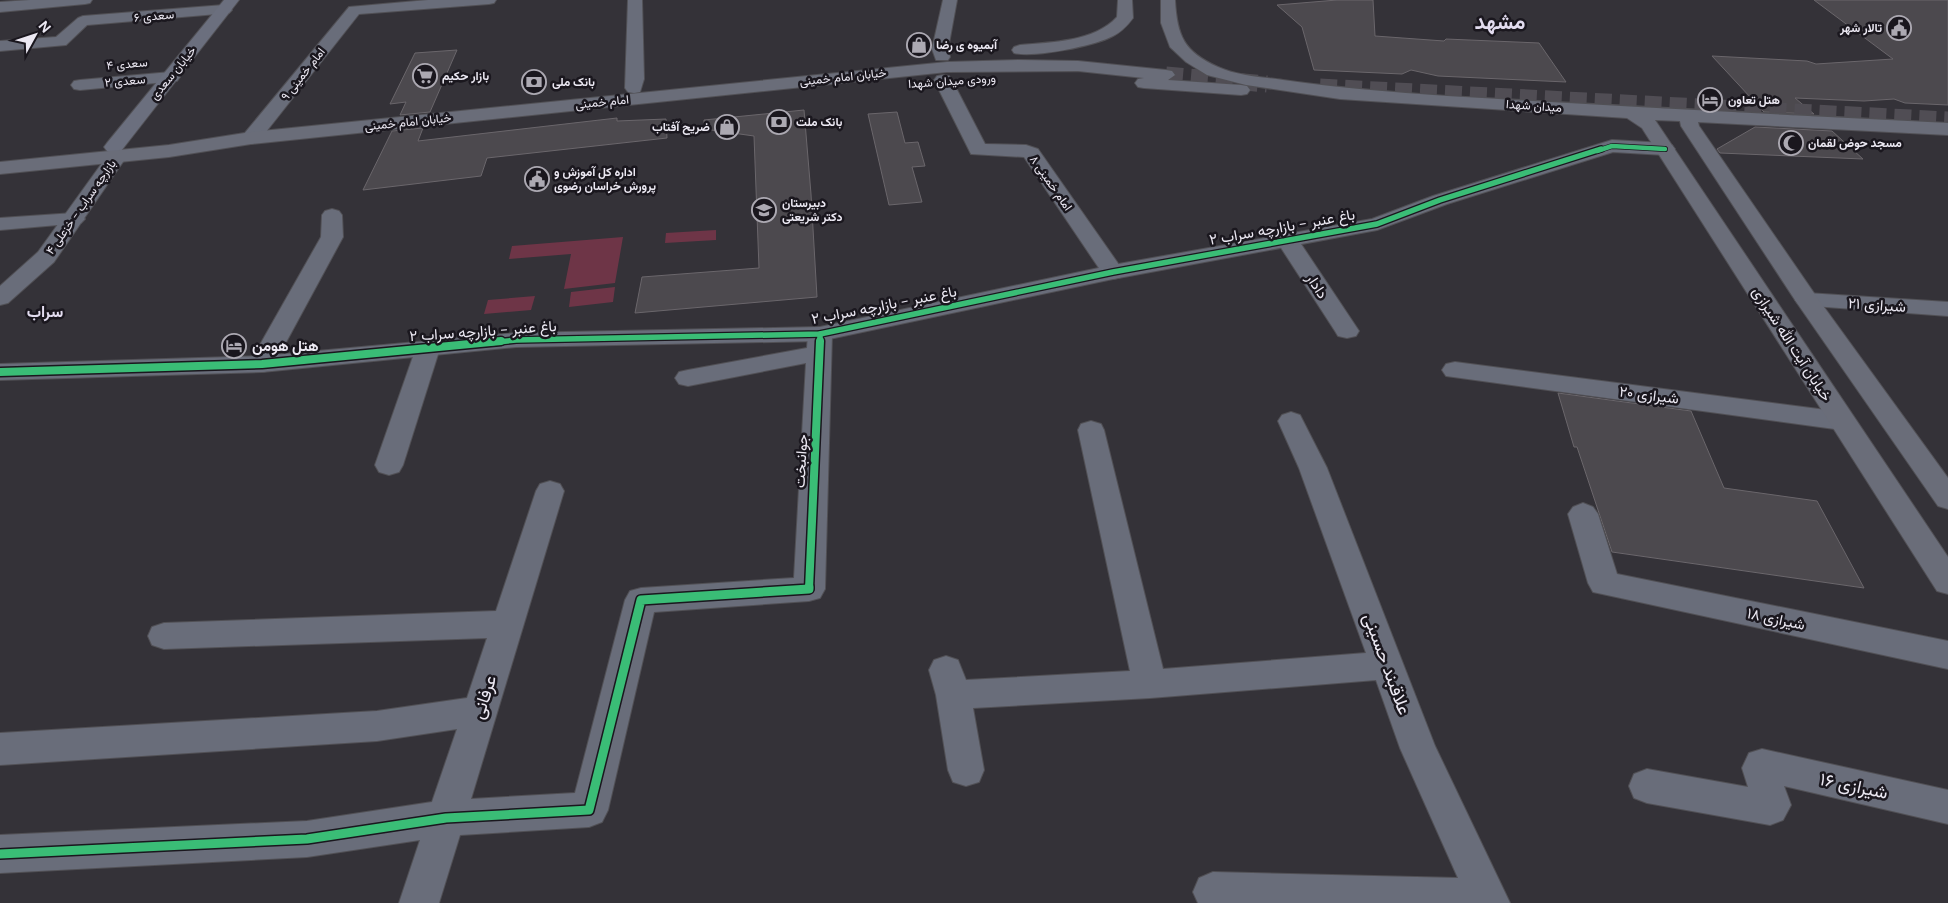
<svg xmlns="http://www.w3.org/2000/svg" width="1948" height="903" font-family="'DM Sans',Vazirmatn,sans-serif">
<rect width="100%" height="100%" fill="#343238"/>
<g fill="#6e3547">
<polygon points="716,230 716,240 665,243 666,233"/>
<polygon points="623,237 615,283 564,289 571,254 509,259 512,246"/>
<polygon points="615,287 613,302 569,307 571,292"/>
<polygon points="535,296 531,310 484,314 488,300"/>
</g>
<g fill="#4c494e" stroke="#6a666b">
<polygon points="1337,0 1373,0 1375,36 1444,41 1446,39 1539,43 1566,82 1438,76 1411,70 1402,74 1314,70 1302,27 1277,5"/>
<polygon points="1814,0 1948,0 1948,105 1905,103 1894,99 1864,101 1795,98 1814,114 1764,112 1712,56 1807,61 1816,64 1893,59"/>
<polygon points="457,50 430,112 400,115 406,102 390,104 415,53"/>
<polygon points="804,110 811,194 817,297 635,313 642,277 759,268 754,136 704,129 704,120"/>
<polygon points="897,112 905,143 918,142 925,166 912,167 922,202 889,205 868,114"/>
<polygon points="617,118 617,121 666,119 667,138 487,158 481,176 363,190 392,131 423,128 418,141"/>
<polygon points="1755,127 1832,131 1863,159 1720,153 1717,149"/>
<polygon points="1558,393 1691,411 1724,488 1817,501 1864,588 1612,552 1577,447 1574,447"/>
</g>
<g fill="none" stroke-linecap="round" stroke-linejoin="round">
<g stroke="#504d54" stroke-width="17" stroke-dasharray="17 8" stroke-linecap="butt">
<polyline points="1166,75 1267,84"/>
<polyline points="1320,87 1948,120"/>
</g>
<defs>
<g id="minor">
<polygon points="30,0 92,0 90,3 85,4 0,12 0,2"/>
<polygon points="428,0 496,0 494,3 489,4 359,14 258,142 251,144 244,142 242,138 244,134 349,7"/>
<polygon points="943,0 957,0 948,49 950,57 948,60 936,60 932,49"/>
<polygon points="224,5 229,7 232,10 229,13 87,25 66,45 0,51 0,41 56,37 78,18 83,16"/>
<polygon points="171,72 177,73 180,77 177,81 80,90 74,89 71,85 74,81 80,80"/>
<polygon points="943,75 949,76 952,80 985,144 1026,145 1038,149 1124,272 1121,277 1113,279 1105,277 1024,157 971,154 934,80 937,76"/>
<polygon points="332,209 339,211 342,215 343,237 271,370 262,372 253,370 249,364 321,237 322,215 325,211"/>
<polygon points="74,213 81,215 85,219 81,223 0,230 0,218"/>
<polygon points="1287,234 1295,235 1359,331 1356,336 1347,338 1338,336 1335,331 1276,240 1279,235"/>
<polygon points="1807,293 1948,302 1948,316 1799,305 1795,300 1799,295"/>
<polygon points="820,327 829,329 832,334 825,589 820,598 809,601 654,612 608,810 602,822 589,827 460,835 439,903 399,903 420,840 307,857 0,873 0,835 307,821 432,802 457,729 377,741 0,765 0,733 377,711 467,698 487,638 164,649 152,645 148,636 152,627 164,623 496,611 536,491 540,484 550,481 560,484 564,491 471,799 575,793 625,600 630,591 641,588 794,578 806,363 688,386 679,384 675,378 679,372 688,370 807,348 808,334 811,329"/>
<polygon points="428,340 437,343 440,348 403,465 399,472 389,475 379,472 375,465 416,348 419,343"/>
<polygon points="1455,362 1842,412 1851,415 1855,421 1851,427 1842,430 1446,376 1442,370 1446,364"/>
<polygon points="1291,412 1300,415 1327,468 1435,746 1510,903 1198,903 1193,892 1199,878 1213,872 1458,878 1400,748 1376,680 1150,698 973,708 984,770 979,782 966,786 953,782 948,770 936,695 929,670 934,660 946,656 958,660 966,680 1130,671 1078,430 1081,424 1091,421 1101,424 1104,430 1163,669 1366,653 1299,468 1278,421 1282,415"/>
<polygon points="1583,503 1593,507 1598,514 1617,574 1948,641 1948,669 1593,592 1588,583 1568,514 1573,507"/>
<polygon points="1762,749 1948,790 1948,824 1784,786 1791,805 1783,820 1770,825 1647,803 1634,798 1629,786 1634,774 1647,769 1748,787 1742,768 1749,753"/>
</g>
<g id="tertiary">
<polygon points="628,0 642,0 644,79 640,92 634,93 628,92 625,88"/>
<polygon points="1612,140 1665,143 1672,145 1675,149 1672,153 1665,155 1613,152 1447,204 1377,230 1113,279 820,341 516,347 262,372 0,380 0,364 262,356 516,333 820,327 1113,265 1372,219 1433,196"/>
<polygon points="117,150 124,152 127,156 54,262 8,303 0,305 0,286 38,252 110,152"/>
</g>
<polygon id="secondary" points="224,0 239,0 121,151 114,153 107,151 104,147 107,143"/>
<g id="primary">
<path d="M1118 0H1132L1133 18C1127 26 1121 32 1113 36 1094 46 1034 58 1014 53L1012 50 1014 47 1020 45C1052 42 1094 42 1117 17Z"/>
<path d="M1161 0H1175C1177 36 1184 52 1218 67 1238 76 1262 77 1283 80 1337 88 1392 92 1447 96 1614 106 1781 115 1948 123V135L1698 122 1699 126 1816 296 1948 478V509L1938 506 1795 300 1681 126 1680 121 1655 120 1948 557V594L1937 591 1642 128 1627 118 1340 99 1246 85 1207 75 1186 62 1170 47 1161 23Z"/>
<polygon points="1018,60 1078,61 1166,70 1172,71 1175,75 1168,80 1241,85 1247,86 1250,90 1247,94 1241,95 1144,88 1138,87 1135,83 1138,79 1144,78 1078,71 947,72 251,144 169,157 0,174 0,162 169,145 251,132 947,62"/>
</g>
</defs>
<use href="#minor" stroke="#515055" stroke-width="2"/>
<use href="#tertiary" stroke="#515055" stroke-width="2"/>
<use href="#secondary" stroke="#515055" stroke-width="2"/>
<use href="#primary" stroke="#515055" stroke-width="2"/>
<use href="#minor" fill="#696d7a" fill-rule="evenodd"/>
<use href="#tertiary" fill="#696d7a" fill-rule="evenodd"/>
<use href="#secondary" fill="#6b6f7e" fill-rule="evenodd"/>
<use href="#primary" fill="#6a6d79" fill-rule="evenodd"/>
<defs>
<polyline id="cycleway-far3" points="1597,151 1612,146 1665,149"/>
<g id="cycleway-far2">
<polyline points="488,343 516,340 820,334 1113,272 1377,224 1440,200 1601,149"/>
<polyline points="820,343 820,334"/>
</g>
<g id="cycleway-far1">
<polyline points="0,372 262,364 501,341"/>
<polyline points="809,589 820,341"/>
</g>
<polyline id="cycleway" points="0,854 307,839 446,818 589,810 641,600 809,589 809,587"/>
</defs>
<use href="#cycleway-far3" stroke="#1a171e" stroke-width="6"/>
<use href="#cycleway-far2" stroke="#1a171e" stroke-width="8"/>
<use href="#cycleway-far1" stroke="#1a171e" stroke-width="11"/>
<use href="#cycleway" stroke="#1a171e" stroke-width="12"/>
<use href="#cycleway-far3" stroke="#3abd76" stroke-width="4.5"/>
<use href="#cycleway-far2" stroke="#3abd76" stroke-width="5.5"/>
<use href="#cycleway-far1" stroke="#3abd76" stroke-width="8"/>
<use href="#cycleway" stroke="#3abd76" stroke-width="9"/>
</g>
<defs>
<symbol id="civic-ring" viewBox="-11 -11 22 22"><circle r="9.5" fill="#1a171e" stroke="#aca9b2" stroke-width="1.5"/><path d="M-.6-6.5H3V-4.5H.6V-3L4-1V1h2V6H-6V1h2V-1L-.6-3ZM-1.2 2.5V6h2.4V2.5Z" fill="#aca9b2"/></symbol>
<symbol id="shop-ring" viewBox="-11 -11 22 22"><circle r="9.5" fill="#1a171e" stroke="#aca9b2" stroke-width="1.5"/><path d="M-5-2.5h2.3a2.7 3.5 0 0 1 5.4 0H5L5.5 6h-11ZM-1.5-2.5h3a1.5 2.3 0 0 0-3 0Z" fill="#aca9b2"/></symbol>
<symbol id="supermarket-ring" viewBox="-11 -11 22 22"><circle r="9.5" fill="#1a171e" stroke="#aca9b2" stroke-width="1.5"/><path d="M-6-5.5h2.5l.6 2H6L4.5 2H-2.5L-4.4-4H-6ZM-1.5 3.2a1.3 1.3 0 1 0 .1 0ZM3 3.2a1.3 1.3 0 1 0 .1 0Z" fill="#aca9b2"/></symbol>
<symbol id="bank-ring" viewBox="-11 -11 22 22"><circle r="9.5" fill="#1a171e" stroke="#aca9b2" stroke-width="1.5"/><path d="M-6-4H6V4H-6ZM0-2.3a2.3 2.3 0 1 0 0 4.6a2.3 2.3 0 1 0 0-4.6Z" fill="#aca9b2"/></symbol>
<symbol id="hotel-ring" viewBox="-11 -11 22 22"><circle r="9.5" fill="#1a171e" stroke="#aca9b2" stroke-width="1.5"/><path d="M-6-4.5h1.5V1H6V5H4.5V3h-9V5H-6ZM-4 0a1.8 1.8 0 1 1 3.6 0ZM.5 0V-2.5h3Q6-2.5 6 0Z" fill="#aca9b2"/></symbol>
<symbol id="mosque-ring" viewBox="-11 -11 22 22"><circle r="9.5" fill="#1a171e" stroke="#aca9b2" stroke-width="1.5"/><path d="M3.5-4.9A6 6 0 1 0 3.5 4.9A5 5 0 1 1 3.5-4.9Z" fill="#aca9b2"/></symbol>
<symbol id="school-ring" viewBox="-11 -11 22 22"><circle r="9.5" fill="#1a171e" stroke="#aca9b2" stroke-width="1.5"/><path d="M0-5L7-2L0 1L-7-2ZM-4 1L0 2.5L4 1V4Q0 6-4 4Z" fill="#aca9b2"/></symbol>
</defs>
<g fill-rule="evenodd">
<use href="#civic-ring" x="1885" y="14" width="28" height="28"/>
<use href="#shop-ring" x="905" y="31" width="28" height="28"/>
<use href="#supermarket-ring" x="411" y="62" width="28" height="28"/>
<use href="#bank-ring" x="520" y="68" width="28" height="28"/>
<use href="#hotel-ring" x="1696" y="86" width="28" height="28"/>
<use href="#bank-ring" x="765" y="108" width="28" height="28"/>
<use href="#shop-ring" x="713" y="113" width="28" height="28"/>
<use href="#mosque-ring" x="1777" y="129" width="28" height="28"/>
<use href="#civic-ring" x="523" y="165" width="28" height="28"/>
<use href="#school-ring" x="750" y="196" width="28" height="28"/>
<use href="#hotel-ring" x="220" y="332" width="28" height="28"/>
</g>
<g text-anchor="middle" stroke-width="5" stroke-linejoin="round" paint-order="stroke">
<g font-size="12" fill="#ece9f3" stroke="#1a171e">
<text transform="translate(154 16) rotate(-5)" y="4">سعدی ۶</text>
<text transform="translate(127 64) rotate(-5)" y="4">سعدی ۴</text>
<text transform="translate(173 73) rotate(-51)" y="4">خیابان سعدی</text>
<text transform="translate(303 74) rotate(-52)" y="4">امام خمینی ۹</text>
<text transform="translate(843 77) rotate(-6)" y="4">خیابان امام خمینی</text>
<text transform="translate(125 81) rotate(-5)" y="4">سعدی ۲</text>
<text transform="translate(952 81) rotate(-4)" y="4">ورودی میدان شهدا</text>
<text transform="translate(602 102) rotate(-6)" y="4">امام خمینی</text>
<text transform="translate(1534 106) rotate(4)" y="4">میدان شهدا</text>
<text transform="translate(408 122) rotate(-6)" y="4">خیابان امام خمینی</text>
<text transform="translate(1051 183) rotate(55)" y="4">امام خمینی ۸</text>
<text transform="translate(81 207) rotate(-55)" y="4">بازارچه سراب - خزعلی ۴</text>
</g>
<g font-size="12" font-weight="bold" fill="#ece9f3" stroke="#1a171e" text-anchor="start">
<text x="1882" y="32" text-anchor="end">تالار شهر</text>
<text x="936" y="49">آبمیوه ی رضا</text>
<text x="442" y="80">بازار حکیم</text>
<text x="552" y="86">بانک ملی</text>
<text x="1728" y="104">هتل تعاون</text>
<text x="796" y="126">بانک ملت</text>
<text x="710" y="131" text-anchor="end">ضریح آفتاب</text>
<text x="1808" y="147">مسجد حوض لقمان</text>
<text x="554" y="176">اداره کل آموزش و<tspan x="554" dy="14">پرورش خراسان رضوی</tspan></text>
<text x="782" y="207">دبیرستان<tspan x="782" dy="14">دکتر شریعتی</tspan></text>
</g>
<g font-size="15" fill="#ece9f3" stroke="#1a171e">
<text transform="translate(1282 227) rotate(-10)" y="5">باغ عنبر - بازارچه سراب ۲</text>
<text transform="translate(1317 286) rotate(57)" y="5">دادار</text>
<text transform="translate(884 305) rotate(-11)" y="5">باغ عنبر - بازارچه سراب ۲</text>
<text transform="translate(1877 305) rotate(4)" y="5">شیرازی ۲۱</text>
<text transform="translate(483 331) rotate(-4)" y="5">باغ عنبر - بازارچه سراب ۲</text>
<text transform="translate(1792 344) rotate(57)" y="5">خیابان آیت الله شیرازی</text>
<text transform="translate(1649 395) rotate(7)" y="5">شیرازی ۲۰</text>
<text transform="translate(801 461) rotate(-87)" y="5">جوانبخت</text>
<text transform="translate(1776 619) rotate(12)" y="5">شیرازی ۱۸</text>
</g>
<g font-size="15" font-weight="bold" fill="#ece9f3" stroke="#1a171e" text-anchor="start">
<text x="252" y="351">هتل هومن</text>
</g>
<g font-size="16" font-weight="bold" fill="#e2dcef" stroke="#1a171e">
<text x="45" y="317">سراب</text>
</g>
<g font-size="18" fill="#ece9f3" stroke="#1a171e">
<text transform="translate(1387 664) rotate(70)" y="6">علاقبند حسینی</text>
<text transform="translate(484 697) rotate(-72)" y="6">عرفانی</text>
<text transform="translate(1854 786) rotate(12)" y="6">شیرازی ۱۶</text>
</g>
<g font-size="21" font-weight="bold" fill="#e2dcef" stroke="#1a171e">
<text x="1500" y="29">مشهد</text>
</g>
</g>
<g transform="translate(35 35) rotate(50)" stroke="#1a171e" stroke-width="4" paint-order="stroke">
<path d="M0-4L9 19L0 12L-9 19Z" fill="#ece9f3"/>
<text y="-8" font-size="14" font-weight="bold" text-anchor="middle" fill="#ece9f3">N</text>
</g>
</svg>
